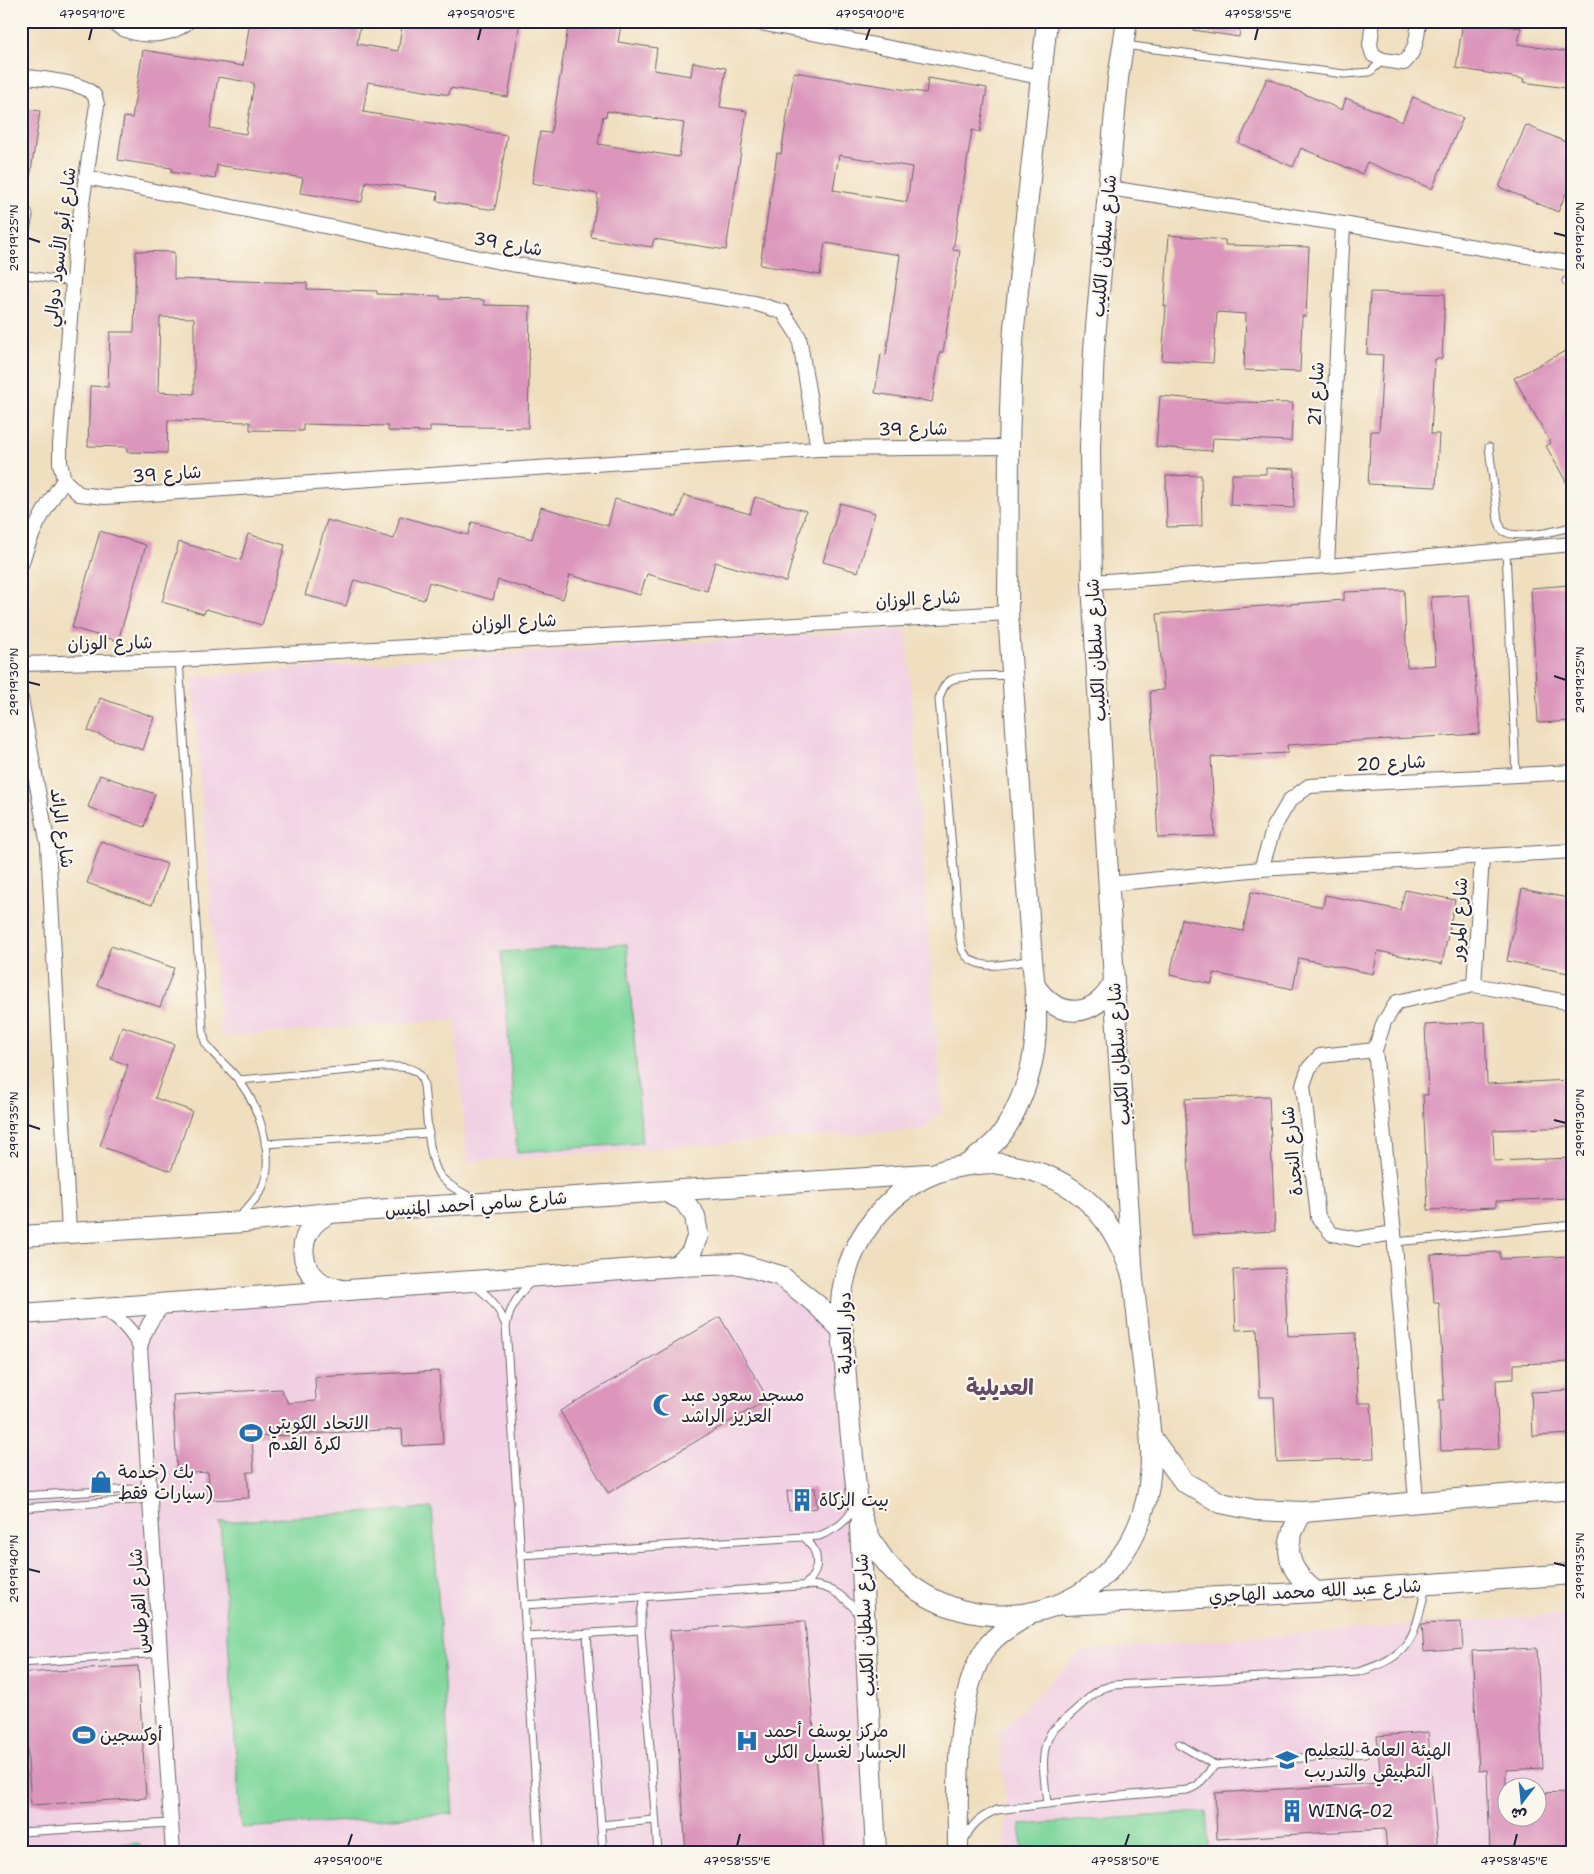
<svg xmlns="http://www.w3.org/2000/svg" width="1594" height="1874" font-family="'Shantell Sans','Playpen Sans Arabic',sans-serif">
<rect width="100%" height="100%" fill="#fbf7ec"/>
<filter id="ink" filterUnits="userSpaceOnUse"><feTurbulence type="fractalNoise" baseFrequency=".02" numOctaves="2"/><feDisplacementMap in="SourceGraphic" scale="10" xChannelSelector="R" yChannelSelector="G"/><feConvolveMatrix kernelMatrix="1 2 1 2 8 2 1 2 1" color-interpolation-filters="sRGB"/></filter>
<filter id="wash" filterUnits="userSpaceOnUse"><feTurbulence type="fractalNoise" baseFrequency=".0096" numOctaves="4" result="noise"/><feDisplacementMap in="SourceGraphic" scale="20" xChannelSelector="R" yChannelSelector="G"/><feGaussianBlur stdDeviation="1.12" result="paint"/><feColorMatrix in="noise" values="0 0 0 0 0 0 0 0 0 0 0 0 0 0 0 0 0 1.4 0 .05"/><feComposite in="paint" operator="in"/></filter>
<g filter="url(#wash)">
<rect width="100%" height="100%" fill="#f0dfbf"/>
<g fill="#f1d0e4" fill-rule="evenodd">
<polygon points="906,629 942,1112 922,1129 467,1162 455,1019 221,1037 192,677 426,659"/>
<polygon points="677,1266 781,1276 842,1329 874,1853 21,1853 21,1314"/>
<path d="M1573 1614V1853H1004L1006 1801 998 1733 1082 1651 1422 1624ZM1506 1786H1536V1816H1506Z"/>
</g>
<g fill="#7fd79c" stroke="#507c6c">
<polygon points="627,944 642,1143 517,1152 502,952"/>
<polygon points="432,1508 453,1814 241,1828 220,1522"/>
<polygon points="1206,1812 1209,1853 1022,1853 1020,1825"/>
<polygon points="138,1843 146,1853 21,1853 21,1850"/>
</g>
<g id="blocks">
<g fill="#dc96bc" fill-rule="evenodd">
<path d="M250 21H336V23L360 27 357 44 398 51 403 21H520L508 97 450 88 449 95 368 82 363 112 507 135 495 210 437 201 438 192 366 181 362 202 300 193 303 178 217 165 215 179 171 172 172 168 118 160 124 117 132 118 143 50 243 66ZM218 77 254 83 246 134 210 128Z"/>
<path d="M569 21H597L621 25 618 42 657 48 654 70 691 76 693 62 726 68 720 107 747 111 726 250 654 239 652 247 591 237 598 194 532 183 540 132 551 133ZM607 111 684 123 679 157 598 144 603 116 606 117Z"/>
<polygon points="1193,21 1241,21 1239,37 1193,30"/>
<polygon points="1463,21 1475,21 1521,28 1518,44 1573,53 1573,89 1523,82 1524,79 1456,68"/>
<path d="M794 72 926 93 928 78 987 88 980 132 972 130 953 250 960 251 943 352H940L932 402 875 393 881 354 886 355 900 255 825 243 820 275 760 265 777 153 781 154ZM839 155 912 167 907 202 833 190Z"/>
<polygon points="1267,78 1342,110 1346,98 1402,122 1413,97 1463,118 1432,189 1367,162 1362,174 1301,148 1293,167 1239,143"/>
<polygon points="21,108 40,111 30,178 21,177"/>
<polygon points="1526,125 1573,145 1573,177 1558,212 1499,187"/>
<polygon points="1169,235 1225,240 1225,245 1309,247 1306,316 1302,316 1300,372 1244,370 1246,314 1217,312 1213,363 1162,360 1166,306 1164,306"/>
<path d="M136 251 174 252V279L307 283V289L377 291V294L440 296V299L484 300V305L530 306 528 428 430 426V432L388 431V426L303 424V431L250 430V422L168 420 167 453 127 452V447L88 446 90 386 108 387 110 332H134ZM160 317 194 318V394L158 392Z"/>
<polygon points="1370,292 1445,294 1442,359 1435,359 1431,434 1439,434 1436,487 1368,484 1371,431 1379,431 1383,355 1367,354"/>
<polygon points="1573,347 1573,494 1546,446 1551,443 1514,378"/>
<polygon points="1160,396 1235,402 1293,403 1291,441 1213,438 1212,451 1156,447"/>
<polygon points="1266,468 1295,469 1294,508 1230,505 1232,474 1266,474"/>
<polygon points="1201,475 1202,526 1167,527 1166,476"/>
<polygon points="684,495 750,514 755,497 806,511 786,582 715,562 707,591 647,574 640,595 570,575 563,599 498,580 493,600 429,582 424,600 354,580 346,606 305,595 327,520 394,539 400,516 468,535 472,522 532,539 541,507 608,526 615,499 677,517"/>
<polygon points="840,503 875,513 858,572 823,562"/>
<polygon points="100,531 146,545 118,641 72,628"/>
<polygon points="248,534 285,545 262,625 206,609 204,614 162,602 179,542 241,560"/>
<polygon points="1570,585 1573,622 1573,638 1570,638 1573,721 1538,723 1531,588"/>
<polygon points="1404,590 1407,667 1436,665 1431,597 1469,595 1480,734 1287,745 1288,753 1211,757 1215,836 1158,838 1150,691 1164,690 1157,614 1344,600 1344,592"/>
<polygon points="100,698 154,717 143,750 88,731"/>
<polygon points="100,775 155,794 144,827 88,807"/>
<polygon points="101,841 167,864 152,905 87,883"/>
<polygon points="1522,889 1573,899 1573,974 1507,961"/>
<polygon points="1405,890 1455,900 1442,964 1378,951 1373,974 1299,958 1293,989 1214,973 1212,984 1170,975 1182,919 1243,931 1251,892 1323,907 1325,895 1400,910"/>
<polygon points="111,946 174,968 160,1007 97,985"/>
<polygon points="1485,1022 1487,1084 1571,1080 1573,1127 1493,1130 1494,1161 1573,1158 1573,1198 1496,1201 1496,1207 1428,1210 1423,1095 1428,1095 1425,1025"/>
<polygon points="122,1026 174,1044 155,1098 192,1111 171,1171 100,1146 128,1065 111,1059"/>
<polygon points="1269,1096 1275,1231 1192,1235 1185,1099"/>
<polygon points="1500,1252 1500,1259 1573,1256 1573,1362 1514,1364 1514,1379 1496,1380 1499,1449 1441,1451 1439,1400 1444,1400 1439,1303 1434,1303 1431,1255"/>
<polygon points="1284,1268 1288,1336 1355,1333 1358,1403 1371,1403 1374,1458 1277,1462 1274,1397 1260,1397 1257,1329 1236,1330 1233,1270"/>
<polygon points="720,1317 768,1399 608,1493 560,1411"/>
<polygon points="439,1371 443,1444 403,1446 402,1429 252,1437 254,1472 247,1472 249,1498 210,1500 208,1472 177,1474 173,1395 281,1389 288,1403 316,1401 315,1377"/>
<polygon points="1573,1390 1573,1434 1533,1436 1531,1392"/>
<polygon points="815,1488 817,1508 789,1511 787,1491"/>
<polygon points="805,1621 824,1853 686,1853 670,1630"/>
<polygon points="1461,1622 1463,1649 1424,1652 1422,1624"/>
<polygon points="1537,1648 1543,1768 1506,1770 1506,1816 1536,1816 1536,1793 1573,1792 1573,1853 1490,1853 1487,1770 1479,1771 1472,1651"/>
<polygon points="138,1666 146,1798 31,1805 22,1673"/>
<polygon points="1428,1732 1438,1853 1387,1853 1385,1829 1217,1839 1215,1793 1381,1783 1377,1736"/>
</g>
</g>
</g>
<g filter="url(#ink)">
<use href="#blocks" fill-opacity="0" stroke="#6a6469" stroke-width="1"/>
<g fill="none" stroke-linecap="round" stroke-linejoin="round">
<defs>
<g id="lane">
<polyline points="1124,45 1344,74 1370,72 1383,60"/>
<polyline points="21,209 28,212 29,215 21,255"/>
<polyline points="21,274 72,282"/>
<polyline points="1566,281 1573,283"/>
<path d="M1489 447 1498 520 1502 530C1514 541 1558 531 1573 526"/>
<polyline points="1506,550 1516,776"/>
<path d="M179 660 203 1031 205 1042 209 1048C218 1060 231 1069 240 1082 259 1107 276 1158 262 1188 256 1199 247 1209 238 1218"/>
<path d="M1010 675C996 676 963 674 951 680 944 683 941 692 939 699L960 939C961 943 962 948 963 951 975 974 1011 963 1031 960"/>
<path d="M239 1080 383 1067C393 1067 411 1065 419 1074 422 1077 423 1082 424 1086 427 1109 427 1158 440 1176 448 1186 461 1192 472 1198"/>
<polyline points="265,1144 429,1133"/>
<polyline points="1395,1242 1573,1225"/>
<path d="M475 1286C491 1297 499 1308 506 1326L540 1853"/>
<path d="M506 1326C510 1308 517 1295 531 1282"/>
<polyline points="21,1496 150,1488"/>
<polyline points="21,1508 151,1499"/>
<path d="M805 1538C820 1552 821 1570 806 1584"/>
<path d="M520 1555 819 1536C834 1530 848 1522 854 1506"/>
<polyline points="644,1596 641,1614 641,1630 658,1853"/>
<path d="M524 1605 812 1585C833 1587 846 1598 859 1614"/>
<polyline points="587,1634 603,1853"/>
<polyline points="526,1637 641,1630"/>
<polyline points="21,1663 160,1653"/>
<polyline points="1179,1744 1215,1765 1365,1753"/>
<path d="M1047 1804C1045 1780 1038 1752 1052 1731L1091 1696 1101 1689 1113 1685 1358 1672C1412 1657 1415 1635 1426 1586"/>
<polyline points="601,1825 654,1820"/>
<polyline points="21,1832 171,1823"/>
<path d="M964 1841C970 1825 981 1816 997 1810L1097 1798 1187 1790 1197 1786 1215 1765"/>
</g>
<g id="street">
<path d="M111 21C133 39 168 39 189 21"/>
<polyline points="750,21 1040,77"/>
<path d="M1373 21 1370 45 1373 55 1383 60 1404 63C1416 51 1417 38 1419 21"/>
<path d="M21 76C39 79 81 81 93 94 96 97 96 101 97 105L76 243 60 445V463L64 480"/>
<polyline points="86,177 505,263 754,303 783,312 799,337 818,449"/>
<polyline points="1109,188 1343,224 1573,264"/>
<polyline points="64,480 79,494 105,497 818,449 1009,447"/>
<path d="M21 565C31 532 45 508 64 480"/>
<polyline points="1327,566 1343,224"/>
<polyline points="1092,582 1327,566 1573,544"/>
<polyline points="21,664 179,660 1008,613"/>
<polyline points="21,699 48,845 69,1232"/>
<polyline points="1261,869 1274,827 1290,800 1309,786 1573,772"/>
<polyline points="1109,884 1261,869 1573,851"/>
<polyline points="1474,985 1482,856"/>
<polyline points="1375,1050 1320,1056 1309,1068 1303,1085 1318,1217 1332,1234 1357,1239 1394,1233"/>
<path d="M166 1303C152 1316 145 1329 140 1347L173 1853"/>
<path d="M101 1308C119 1317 131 1329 140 1347"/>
<polyline points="1416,1501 1394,1233 1375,1050 1384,1022 1397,1002 1474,985 1573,1003"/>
</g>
<g id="secondary">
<polyline points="1127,21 1118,78 1094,350 1090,448 1092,582 1114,982 1133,1279"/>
<path d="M1035 986C1058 1020 1095 1019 1114 982"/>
<path d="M993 1163C1068 1171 1111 1207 1133 1279 1137 1313 1141 1347 1145 1381 1150 1426 1157 1471 1142 1515 1107 1621 973 1648 895 1572 874 1551 861 1526 857 1496 852 1452 848 1408 845 1364 843 1341 839 1315 842 1292 850 1240 885 1194 933 1174 952 1166 972 1164 993 1163Z"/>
<path d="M968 1164C977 1157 987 1150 995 1142 1002 1135 1009 1123 1014 1113 1040 1063 1039 1016 1032 960L1008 613 1009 447 1011 380 1014 328 1047 21"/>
<polyline points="666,1192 683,1200 695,1216 698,1235 691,1253 677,1266"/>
<path d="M329 1213C323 1217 317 1220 313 1225 298 1243 301 1268 320 1282 325 1286 332 1287 338 1289"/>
<polyline points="21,1236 244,1222 329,1213 927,1174"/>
<polyline points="21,1314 677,1266 740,1264 781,1276 816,1304 843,1331"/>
<polyline points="1151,1437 1184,1482 1221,1503 1255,1510 1303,1512 1573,1489"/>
<path d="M1303 1512C1281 1545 1285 1568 1316 1592"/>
<polyline points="860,1526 876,1853"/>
<polyline points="1065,1605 1316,1592 1573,1574"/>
<path d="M958 1853C958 1799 952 1678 994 1639 1003 1630 1017 1623 1028 1615"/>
</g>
</defs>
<use href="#lane" stroke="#6a6469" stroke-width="9"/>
<use href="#street" stroke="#6a6469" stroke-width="16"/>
<use href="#secondary" stroke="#6a6469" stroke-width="22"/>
<use href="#lane" stroke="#fff" stroke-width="7"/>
<use href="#street" stroke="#fff" stroke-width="14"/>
<use href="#secondary" stroke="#fff" stroke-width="20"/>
</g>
</g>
<path fill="none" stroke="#22223b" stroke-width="2" d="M89 40 92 28M478 40 481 28M866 40 870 28M1255 40 1258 28M1554 233 1566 236M28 238 40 242M1554 676 1566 680M28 682 40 685M1554 1120 1566 1123M28 1125 40 1129M1554 1563 1566 1566M28 1569 40 1572M348 1846 352 1834M737 1846 740 1834M1125 1846 1129 1834M1514 1846 1517 1834"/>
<defs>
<symbol id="mosque-bare" viewBox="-9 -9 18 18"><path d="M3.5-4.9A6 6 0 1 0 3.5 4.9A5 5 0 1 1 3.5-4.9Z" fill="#1f6fb2" stroke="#fbf7ec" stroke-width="2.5" paint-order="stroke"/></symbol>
<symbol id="stadium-bare" viewBox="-9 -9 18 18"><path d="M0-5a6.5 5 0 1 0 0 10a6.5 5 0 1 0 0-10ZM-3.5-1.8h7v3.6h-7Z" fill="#1f6fb2" stroke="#fbf7ec" stroke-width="2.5" paint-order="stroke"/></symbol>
<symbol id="shop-bare" viewBox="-9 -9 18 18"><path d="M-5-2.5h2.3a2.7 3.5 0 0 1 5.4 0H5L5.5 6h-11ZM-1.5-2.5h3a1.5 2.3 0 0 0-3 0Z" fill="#1f6fb2" stroke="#fbf7ec" stroke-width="2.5" paint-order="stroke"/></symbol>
<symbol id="building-bare" viewBox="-9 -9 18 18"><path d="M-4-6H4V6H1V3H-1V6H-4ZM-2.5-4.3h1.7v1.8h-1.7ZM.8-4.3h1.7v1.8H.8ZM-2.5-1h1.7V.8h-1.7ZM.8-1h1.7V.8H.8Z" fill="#1f6fb2" stroke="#fbf7ec" stroke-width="2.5" paint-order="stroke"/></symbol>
<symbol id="hospital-bare" viewBox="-9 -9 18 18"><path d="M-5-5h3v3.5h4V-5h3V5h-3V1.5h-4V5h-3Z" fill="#1f6fb2" stroke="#fbf7ec" stroke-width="2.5" paint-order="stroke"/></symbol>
<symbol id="university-bare" viewBox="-9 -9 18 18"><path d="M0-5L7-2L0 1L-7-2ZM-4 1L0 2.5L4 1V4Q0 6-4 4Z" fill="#1f6fb2" stroke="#fbf7ec" stroke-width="2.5" paint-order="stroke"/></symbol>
</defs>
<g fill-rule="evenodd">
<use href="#mosque-bare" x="648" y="1389" width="32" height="32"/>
<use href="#stadium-bare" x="235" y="1417" width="32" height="32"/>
<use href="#shop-bare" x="85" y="1466" width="32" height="32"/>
<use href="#building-bare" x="786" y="1484" width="32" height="32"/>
<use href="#stadium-bare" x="68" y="1719" width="32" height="32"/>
<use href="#hospital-bare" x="731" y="1725" width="32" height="32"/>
<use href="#university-bare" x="1271" y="1744" width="32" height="32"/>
<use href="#building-bare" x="1276" y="1795" width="32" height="32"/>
</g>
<g text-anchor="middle" stroke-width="4.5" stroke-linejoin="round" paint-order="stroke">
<g font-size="18" fill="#22223b" stroke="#fbf7ec">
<text transform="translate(508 244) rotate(10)" y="6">شارع 39</text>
<text transform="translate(1104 246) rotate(-85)" y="6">شارع سلطان الكليب</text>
<text transform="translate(60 247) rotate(-83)" y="6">شارع أبو الأسود دوالي</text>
<text transform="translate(1316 394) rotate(-87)" y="6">شارع 21</text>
<text transform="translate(913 429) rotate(-1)" y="6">شارع 39</text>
<text transform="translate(167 474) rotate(-4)" y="6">شارع 39</text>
<text transform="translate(918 599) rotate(-3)" y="6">شارع الوزان</text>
<text transform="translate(514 622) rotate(-3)" y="6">شارع الوزان</text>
<text transform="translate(110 643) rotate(-1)" y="6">شارع الوزان</text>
<text transform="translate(1096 650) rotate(-93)" y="6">شارع سلطان الكليب</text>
<text transform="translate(1391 763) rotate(-3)" y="6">شارع 20</text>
<text transform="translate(62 828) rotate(82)" y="6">شارع الرائد</text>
<text transform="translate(1459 919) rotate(-87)" y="6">شارع المرور</text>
<text transform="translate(1119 1054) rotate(-94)" y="6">شارع سلطان الكليب</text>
<text transform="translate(1292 1151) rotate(-96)" y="6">شارع النجدة</text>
<text transform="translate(476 1204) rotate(-4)" y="6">شارع سامي أحمد المنيس</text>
<text transform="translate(845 1333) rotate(-91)" y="6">دوار العدلية</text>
<text transform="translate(1315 1591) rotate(-3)" y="6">شارع عبد الله محمد الهاجري</text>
<text transform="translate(139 1601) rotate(-94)" y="6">شارع القرطاس</text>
<text transform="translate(865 1625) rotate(-93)" y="6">شارع سلطان الكليب</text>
</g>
<g font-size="18" fill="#22223b" stroke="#fbf7ec" text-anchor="start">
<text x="681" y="1401">مسجد سعود عبد<tspan x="681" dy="21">العزيز الراشد</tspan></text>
<text x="268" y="1429">الاتحاد الكويتي<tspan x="268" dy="21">لكرة القدم</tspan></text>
<text x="118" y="1478">بك (خدمة<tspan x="118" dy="21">سيارات فقط)</tspan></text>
<text x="819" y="1506">بيت الزكاة</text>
<text x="764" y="1737">مركز يوسف أحمد<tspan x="764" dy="21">الجسار لغسيل الكلى</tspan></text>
<text x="100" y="1741">أوكسجين</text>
<text x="1304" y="1756">الهيئة العامة للتعليم<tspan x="1304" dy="21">التطبيقي والتدريب</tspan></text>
<text x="1308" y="1817">WING-02</text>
</g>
<g font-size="22" font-weight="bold" fill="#634b68" stroke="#fbf7ec">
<text x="1000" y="1395">العديلية</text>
</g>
</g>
<rect width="1594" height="1874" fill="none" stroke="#fbf7ec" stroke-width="55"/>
<g transform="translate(1522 1802) rotate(196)"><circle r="24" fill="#fbf7ec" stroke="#a4a2a5"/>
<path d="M0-4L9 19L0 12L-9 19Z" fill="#1f6fb2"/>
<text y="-8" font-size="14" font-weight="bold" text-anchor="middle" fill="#22223b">ش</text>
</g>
<rect x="28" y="28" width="1538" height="1818" fill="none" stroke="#22223b" stroke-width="2"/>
<g font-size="12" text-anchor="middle" fill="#22223b">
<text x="92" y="18">47°59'10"E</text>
<text x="481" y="18">47°59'05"E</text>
<text x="870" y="18">47°59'00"E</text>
<text x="1258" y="18">47°58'55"E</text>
<text transform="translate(1580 236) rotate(-90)" y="4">29°19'20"N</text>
<text transform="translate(14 238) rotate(-90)" y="4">29°19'25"N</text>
<text transform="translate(1580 680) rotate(-90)" y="4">29°19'25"N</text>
<text transform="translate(14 682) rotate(-90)" y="4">29°19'30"N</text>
<text transform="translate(1580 1123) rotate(-90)" y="4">29°19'30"N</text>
<text transform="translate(14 1125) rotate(-90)" y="4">29°19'35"N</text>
<text transform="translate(1580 1566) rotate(-90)" y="4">29°19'35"N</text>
<text transform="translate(14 1569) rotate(-90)" y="4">29°19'40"N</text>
<text x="348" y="1865">47°59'00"E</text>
<text x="737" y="1865">47°58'55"E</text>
<text x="1125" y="1865">47°58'50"E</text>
<text x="1514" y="1865">47°58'45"E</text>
</g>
</svg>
